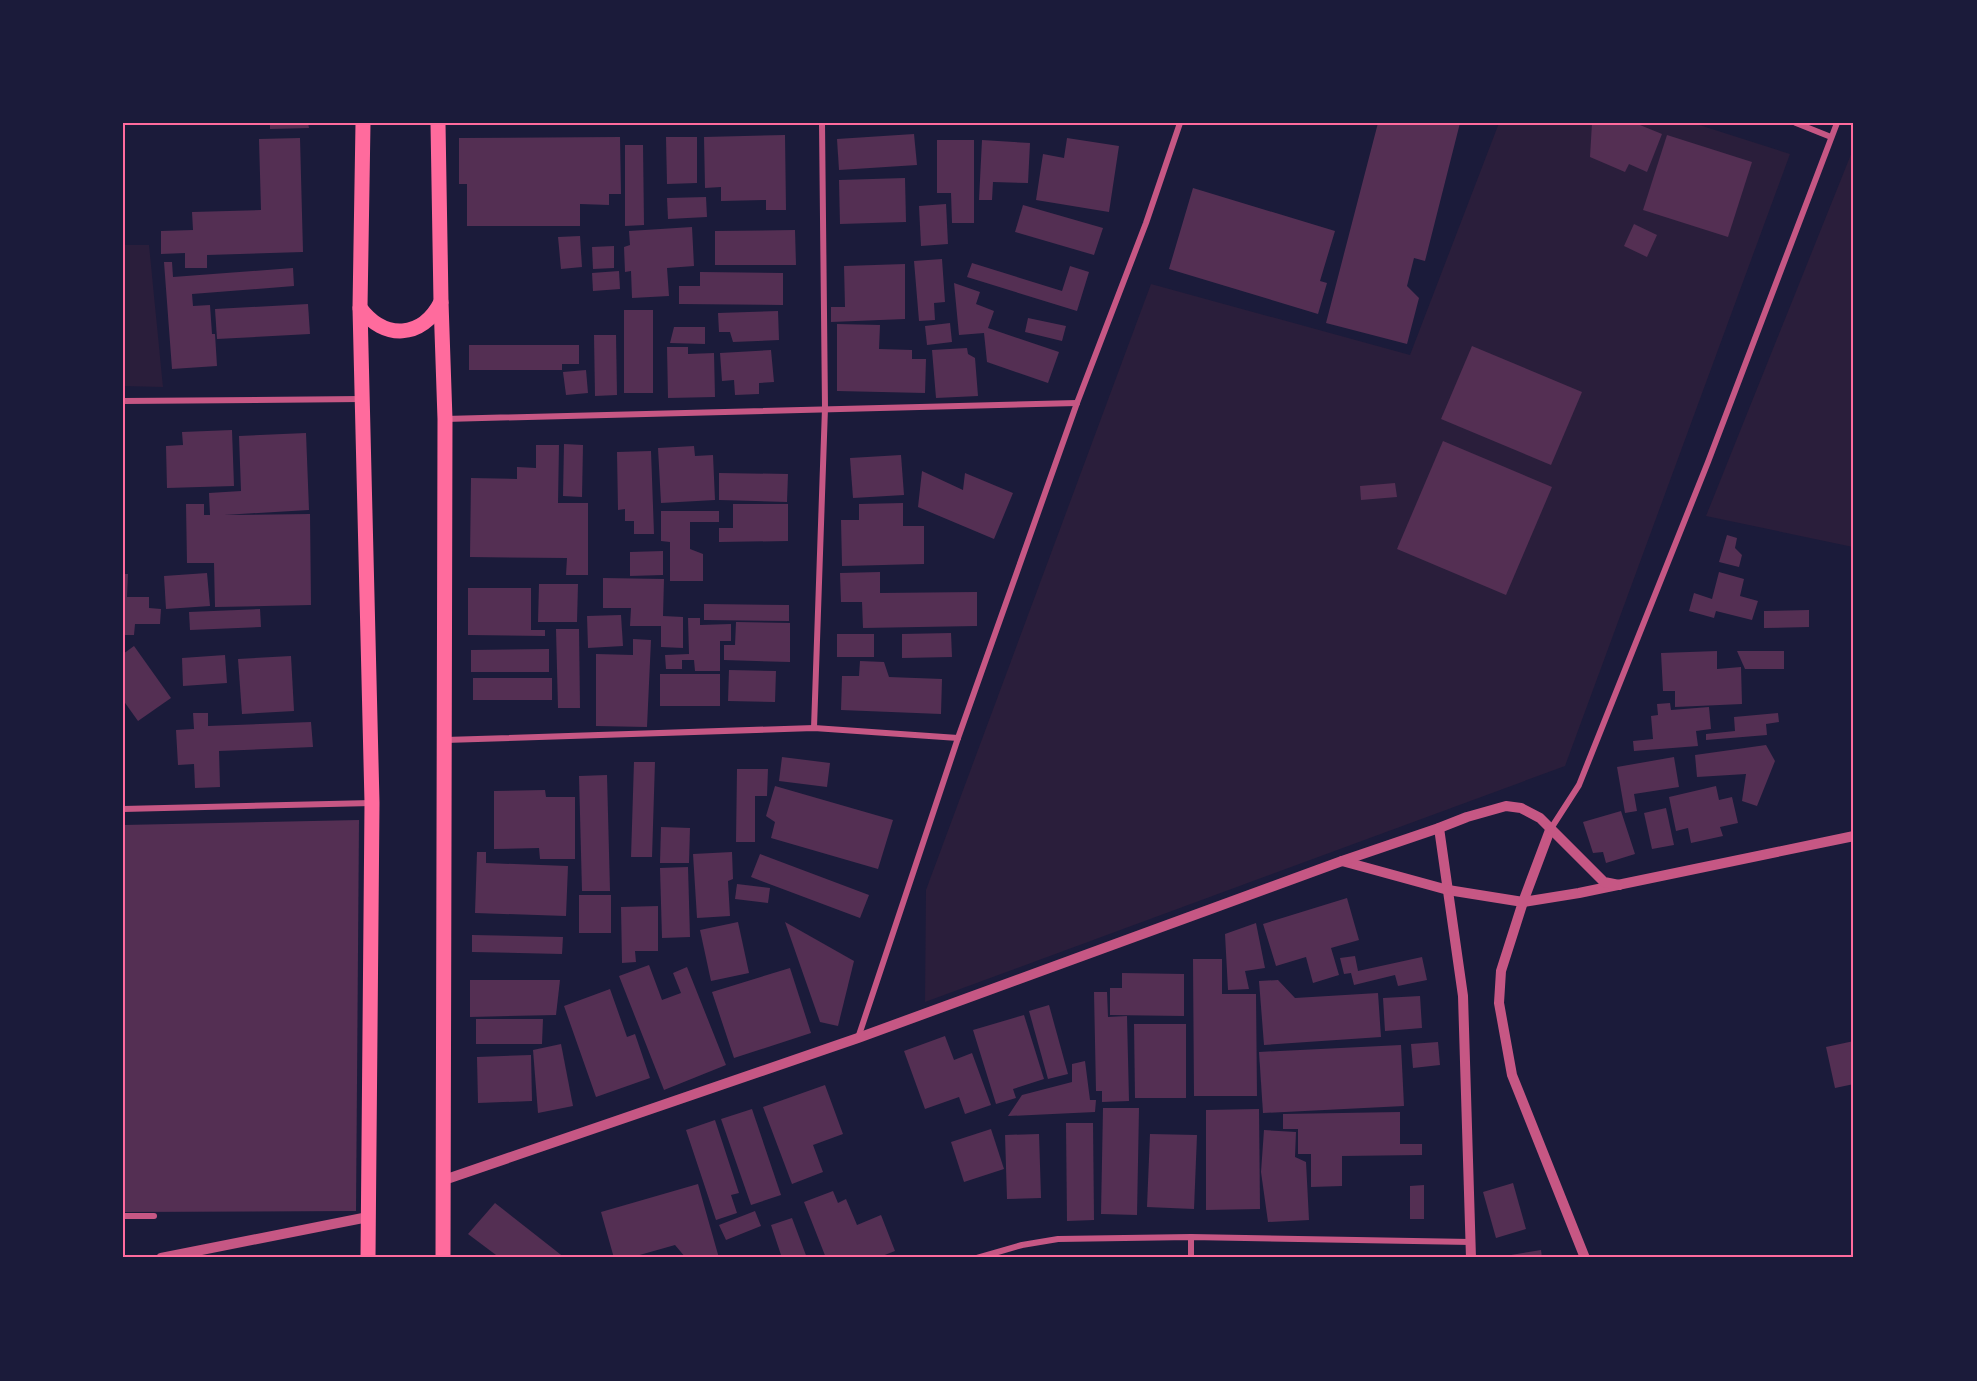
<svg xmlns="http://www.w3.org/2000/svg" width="1977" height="1381" font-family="Montserrat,sans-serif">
<rect width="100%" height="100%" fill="#1b1b3a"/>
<g fill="#2a1e3b">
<polygon points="1499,123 1693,123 1790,154 1565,766 925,1002 926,890 1151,284 1410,355"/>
<polygon points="1854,147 1854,545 1853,547 1706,516"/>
<polygon points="123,245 149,245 163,387 123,386"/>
</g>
<g fill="#542f53">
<polygon points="270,123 308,123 309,128 270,129"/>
<polygon points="1378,123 1460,123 1425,261 1414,258 1407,286 1419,298 1407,344 1326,323"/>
<polygon points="1592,123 1635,123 1662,134 1647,172 1629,164 1625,172 1590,157"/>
<polygon points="914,134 917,165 839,170 837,139"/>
<polygon points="785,135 786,210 766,210 766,200 721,201 721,187 705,188 704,137"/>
<polygon points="1667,135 1752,162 1728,237 1643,210"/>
<polygon points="620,137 621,194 609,194 609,205 580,204 580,226 467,226 467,184 459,184 459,138"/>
<polygon points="666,137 697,137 697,183 667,184"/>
<polygon points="300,138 303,252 207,255 207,268 185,268 185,253 161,254 161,231 193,230 192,212 261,210 259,139"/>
<polygon points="1067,138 1119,146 1109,212 1036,200 1043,154 1064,158"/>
<polygon points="937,140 974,140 974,223 952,223 951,193 937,193"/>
<polygon points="982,140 1030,143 1028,183 993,182 992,200 979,200"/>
<polygon points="625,145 643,145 644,225 625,226"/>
<polygon points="905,178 906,222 840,224 839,180"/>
<polygon points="1193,188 1335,231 1320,281 1327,283 1318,314 1169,269"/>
<polygon points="706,197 707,217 668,219 667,198"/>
<polygon points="946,204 948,244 921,246 919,206"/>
<polygon points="1023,205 1103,228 1094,255 1015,232"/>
<polygon points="1634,224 1657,235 1647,257 1624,246"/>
<polygon points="692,227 694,266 667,268 669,296 632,298 631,271 625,272 624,247 630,245 629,231"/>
<polygon points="795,230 796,265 715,265 715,231"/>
<polygon points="580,236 582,267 561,269 558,237"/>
<polygon points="614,246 614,268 593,269 592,247"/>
<polygon points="942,259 945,302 934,303 935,320 919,321 914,261"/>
<polygon points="164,262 172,262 173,277 293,268 294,286 192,294 193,306 210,305 212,334 215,334 217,366 172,369"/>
<polygon points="972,263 1062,291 1070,266 1089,272 1077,311 967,277"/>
<polygon points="905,264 905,319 831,322 831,307 845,307 844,266"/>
<polygon points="619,271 620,289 593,291 592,273"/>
<polygon points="700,272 783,273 783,305 679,304 679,286 700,286"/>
<polygon points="954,283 980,292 976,304 994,311 988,328 1059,352 1048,383 987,362 984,333 959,335"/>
<polygon points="308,304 310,334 217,339 215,309"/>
<rect x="624" y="310" width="29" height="83"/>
<polygon points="778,311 779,340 733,342 730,332 719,332 718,313"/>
<polygon points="1028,318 1066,326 1062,341 1025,332"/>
<polygon points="950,323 952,342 927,345 925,326"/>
<polygon points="837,324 880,325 879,349 912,350 912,359 926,359 925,393 837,391"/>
<polygon points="674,327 705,327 705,344 670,343"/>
<polygon points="594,335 616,335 617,395 595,396"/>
<polygon points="469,345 579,345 579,364 562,364 562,370 469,370"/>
<polygon points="1472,346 1582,392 1551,465 1441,419"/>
<polygon points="667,347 688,347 688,354 714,353 715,397 668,398"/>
<polygon points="967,348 968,354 975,358 978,396 936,398 932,350"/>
<polygon points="771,350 774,382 759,383 759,394 735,395 734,380 722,381 720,353"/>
<polygon points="586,370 588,393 566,395 563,372"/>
<polygon points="232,430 234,486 167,488 166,446 183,445 182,432"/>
<polygon points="306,433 309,510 224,515 310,514 311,605 215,607 214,563 187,563 186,504 204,504 204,515 210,515 209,493 241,491 239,436"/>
<polygon points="1443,441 1552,487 1506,595 1397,549"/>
<polygon points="564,444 583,445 582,497 563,496"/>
<polygon points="536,445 559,445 558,503 588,503 588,575 566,575 567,558 470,557 471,478 517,479 517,467 536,468"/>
<polygon points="694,446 695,456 713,455 715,500 661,503 658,448"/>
<polygon points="651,451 654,534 634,534 634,521 625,521 625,509 618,510 617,452"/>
<polygon points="901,455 904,495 853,498 850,458"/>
<polygon points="922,471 963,490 965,473 1013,493 994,539 918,507"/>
<polygon points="719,473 788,474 787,502 719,500"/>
<polygon points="1395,483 1397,497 1361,500 1360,486"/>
<polygon points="903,503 903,526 924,526 924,564 842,566 841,520 859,520 859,504"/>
<polygon points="733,504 788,504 788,541 719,542 719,528 733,528"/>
<polygon points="661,511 719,511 719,522 690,522 690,549 703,554 703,581 670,581 670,542 661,541"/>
<polygon points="1727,535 1737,538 1735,548 1742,555 1739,567 1719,562"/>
<polygon points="663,551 663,575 630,576 630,552"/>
<polygon points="880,572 880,593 977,592 977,626 863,628 862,602 841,602 840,573"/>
<polygon points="1719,572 1744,579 1740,596 1758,601 1752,620 1716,611 1714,618 1689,611 1694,593 1712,599"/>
<polygon points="207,573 210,606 166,609 164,576"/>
<polygon points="123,574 128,574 127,597 149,597 149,608 161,609 160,624 135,624 134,635 123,635"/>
<polygon points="603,578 664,579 663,616 683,617 683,648 661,647 661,626 630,626 631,608 603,608"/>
<polygon points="539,584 578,584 577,622 538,622"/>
<polygon points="468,588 531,588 531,630 545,630 545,636 468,635"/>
<polygon points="704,604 789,605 789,621 704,620"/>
<polygon points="260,609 261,627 190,630 189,612"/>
<polygon points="1809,610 1809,627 1764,628 1764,611"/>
<polygon points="621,615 623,646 588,648 587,616"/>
<polygon points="688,618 700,618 700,625 731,624 731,641 720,641 720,671 695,671 694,660 682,660 682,669 666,669 665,655 689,654"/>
<polygon points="736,622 790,623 790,662 724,660 724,645 735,645"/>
<polygon points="556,629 579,629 580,708 558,708"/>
<polygon points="951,633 952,657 902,658 902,634"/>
<rect x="837" y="634" width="37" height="23"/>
<polygon points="633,639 651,640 647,727 596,726 596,654 633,655"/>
<polygon points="134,646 171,698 138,721 123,700 123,654"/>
<polygon points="549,649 549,672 471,672 471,650"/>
<polygon points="1717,651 1717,669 1741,667 1742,704 1675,707 1675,691 1663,691 1661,653"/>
<polygon points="1737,651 1784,651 1784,669 1745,669"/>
<polygon points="225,655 227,683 183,686 182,658"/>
<polygon points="291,656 294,711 242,714 238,659"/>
<polygon points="860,661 884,662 889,677 942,679 941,714 841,710 842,676 859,676"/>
<polygon points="729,670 776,671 775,702 728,701"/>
<rect x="660" y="674" width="60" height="32"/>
<rect x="473" y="678" width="79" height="22"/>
<polygon points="1670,703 1671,710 1709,707 1711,729 1696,731 1698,746 1634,751 1633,741 1653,739 1651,716 1658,715 1657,704"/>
<polygon points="193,713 208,713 208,726 311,722 313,747 219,751 220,787 195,788 194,764 178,765 176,730 194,729"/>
<polygon points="1778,713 1779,722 1766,724 1767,735 1706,740 1706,734 1735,731 1734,717"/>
<polygon points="1766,745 1775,761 1757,806 1742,801 1746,774 1697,777 1695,755"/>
<polygon points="782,757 830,763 827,787 779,781"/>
<polygon points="1674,757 1679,787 1634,794 1637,811 1625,813 1617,767"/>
<polygon points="634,762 655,762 652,857 631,857"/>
<polygon points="737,769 768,769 767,796 755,796 755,842 736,842"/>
<polygon points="607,775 610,891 582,891 579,776"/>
<polygon points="775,786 893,820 878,869 771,838 775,822 766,816"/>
<polygon points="1716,786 1719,800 1732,797 1738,823 1720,827 1723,836 1691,843 1688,828 1676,831 1669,797"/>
<polygon points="545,790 546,797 575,797 575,859 540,859 539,848 494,849 494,791"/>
<polygon points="1666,808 1674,845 1652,849 1644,813"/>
<polygon points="1621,811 1635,854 1606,863 1603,852 1593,853 1583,822"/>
<polygon points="359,820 356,1211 123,1212 123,825"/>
<polygon points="661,827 690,828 689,863 660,863"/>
<polygon points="477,852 486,852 486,863 568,866 566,916 475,913"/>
<polygon points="732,852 733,879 728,881 730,916 697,918 693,854"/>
<polygon points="760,854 869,895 860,918 751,877"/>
<polygon points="688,867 690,937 662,938 660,868"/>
<polygon points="737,884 770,888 768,903 735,899"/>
<rect x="579" y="895" width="32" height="38"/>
<polygon points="1347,898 1359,940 1331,948 1339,975 1313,983 1306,957 1276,966 1263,924"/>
<polygon points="658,906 658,951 635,951 636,962 622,963 621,907"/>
<polygon points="738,922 749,973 711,981 700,930"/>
<polygon points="785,922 854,961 838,1026 820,1022"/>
<polygon points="1256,923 1265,968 1245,971 1249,989 1228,990 1225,934"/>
<polygon points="472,935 563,937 562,954 472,952"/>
<polygon points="1355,956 1358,971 1422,957 1427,980 1398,986 1395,975 1354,985 1351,973 1344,974 1340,958"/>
<polygon points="1193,959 1222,959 1222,994 1256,994 1257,1096 1194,1096"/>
<polygon points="649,965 662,1000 681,993 673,973 687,967 726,1065 664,1090 619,976"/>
<polygon points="790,968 811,1033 734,1058 712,992"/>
<polygon points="1122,973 1184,974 1184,1016 1110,1015 1110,988 1122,988"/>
<polygon points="470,980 560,980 556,1015 470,1017"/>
<polygon points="1278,980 1295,998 1378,993 1381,1037 1264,1045 1259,981"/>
<polygon points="610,989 627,1037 635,1034 650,1078 596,1097 564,1006"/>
<polygon points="1094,992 1107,992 1108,1017 1127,1016 1129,1101 1102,1102 1102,1091 1096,1091"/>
<polygon points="1420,996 1422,1028 1385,1031 1383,998"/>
<polygon points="1049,1005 1068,1074 1048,1079 1029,1011"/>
<polygon points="1024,1015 1044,1079 1013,1089 1016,1098 996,1104 973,1030"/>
<polygon points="476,1019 543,1019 542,1044 476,1044"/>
<polygon points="1134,1024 1186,1024 1186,1098 1135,1098"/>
<polygon points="945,1036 954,1060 972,1053 991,1105 965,1114 959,1097 925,1109 904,1051"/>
<polygon points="1854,1041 1854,1084 1835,1088 1826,1047"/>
<polygon points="1438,1042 1440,1065 1413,1068 1411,1044"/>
<polygon points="561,1044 573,1106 538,1113 533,1050"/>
<polygon points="1401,1045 1404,1106 1263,1113 1259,1052"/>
<polygon points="531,1055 532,1101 478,1103 477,1057"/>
<polygon points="1085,1061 1090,1100 1096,1100 1095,1112 1008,1116 1022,1095 1072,1082 1072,1064"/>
<polygon points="825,1085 843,1134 813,1145 823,1172 792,1184 763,1107"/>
<polygon points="1103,1108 1139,1108 1137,1215 1101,1214"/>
<polygon points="752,1109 781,1195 751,1205 721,1119"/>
<polygon points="1259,1109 1260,1209 1206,1210 1206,1110"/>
<polygon points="1400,1112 1400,1144 1422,1144 1422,1155 1342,1156 1342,1186 1311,1187 1311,1154 1298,1154 1298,1129 1283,1129 1283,1114"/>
<polygon points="715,1120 739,1193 731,1195 737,1213 716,1220 686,1130"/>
<polygon points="1066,1123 1093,1123 1094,1220 1067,1221"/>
<polygon points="991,1129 1004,1169 964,1182 951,1142"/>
<polygon points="1264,1130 1296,1132 1295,1157 1306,1162 1309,1220 1268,1222 1261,1172"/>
<polygon points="1039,1134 1041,1198 1007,1199 1005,1135"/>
<polygon points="1150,1134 1197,1135 1194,1209 1147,1207"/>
<polygon points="1513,1183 1526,1229 1496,1238 1483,1192"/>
<polygon points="698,1184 719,1258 686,1258 675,1245 629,1258 614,1258 601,1212"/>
<polygon points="1424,1185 1424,1219 1410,1219 1410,1186"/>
<polygon points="833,1191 838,1203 846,1199 857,1225 881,1215 895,1251 877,1258 826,1258 804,1202"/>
<polygon points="495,1203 565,1258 500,1258 468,1234"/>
<polygon points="755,1211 761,1226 726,1240 719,1225"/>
<polygon points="792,1218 807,1258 782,1258 771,1225"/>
<polygon points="1541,1250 1542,1258 1499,1258 1499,1257"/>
</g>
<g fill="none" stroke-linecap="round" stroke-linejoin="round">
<g stroke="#c65784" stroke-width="6">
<polyline points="1796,123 1831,137"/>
<polyline points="123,401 362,399"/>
<polyline points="445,419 1077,403"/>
<polyline points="814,728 825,408 822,123"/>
<polyline points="445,740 814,728 958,738"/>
<polyline points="123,809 372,803"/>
<polyline points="1550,830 1579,785 1708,462 1837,123"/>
<polyline points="858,1038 958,738 1077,403 1146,223 1180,123"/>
<polyline points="123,1216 154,1216"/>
<polyline points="1191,1237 1191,1258"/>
<polyline points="977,1258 1022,1245 1058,1239 1191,1237 1471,1242"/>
</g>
<g stroke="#c65784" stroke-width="10">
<polyline points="1439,828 1463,996 1471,1258"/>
<polyline points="1550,830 1523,902 1501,971 1499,1003 1512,1075 1585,1258"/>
<polyline points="1342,861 1448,890 1523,902 1579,893 1854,836"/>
<polyline points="444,1180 858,1038 1342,861 1439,828 1467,817 1506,806 1521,808 1540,818 1604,882 1619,885"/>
<polyline points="161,1258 368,1217"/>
</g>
<g stroke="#ff6b9d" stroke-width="15">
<polyline points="363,123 360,308 372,803 368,1258"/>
<polyline points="438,123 441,302 445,419 443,1258"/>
<path d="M360 308C384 340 422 339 441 302"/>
</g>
</g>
<rect width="1977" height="1381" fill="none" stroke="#1b1b3a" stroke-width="249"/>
<rect x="124" y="124" width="1728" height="1132" fill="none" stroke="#ff6b9d" stroke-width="2"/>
</svg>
